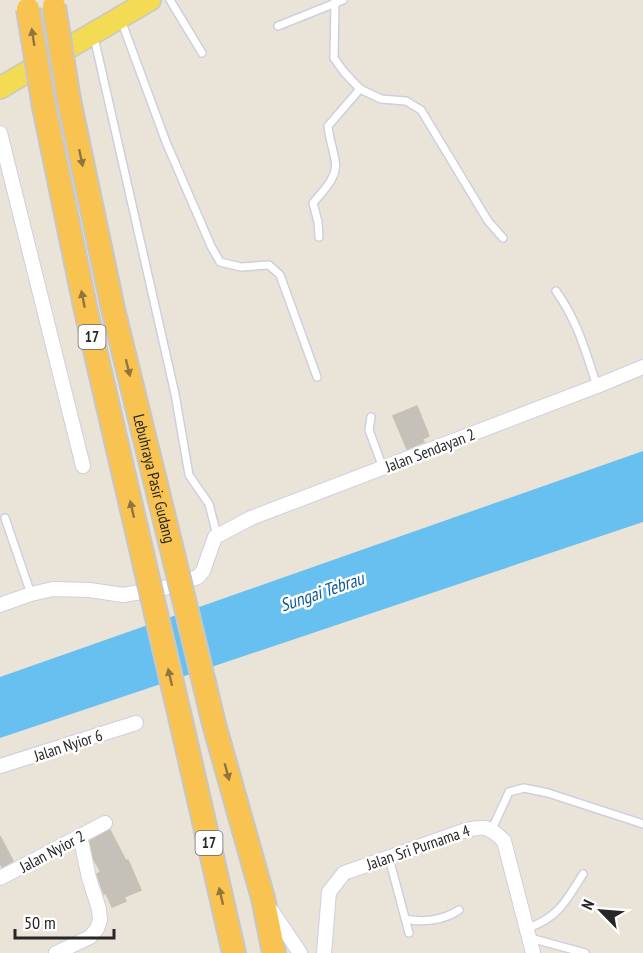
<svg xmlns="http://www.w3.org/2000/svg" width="643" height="953" font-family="'PT Sans Narrow',sans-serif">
<rect width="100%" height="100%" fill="#eae4d8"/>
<polygon fill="#67c0f0" points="643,451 643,522 0,738 0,677"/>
<g fill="#c5c1b8" stroke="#c5c0b2" stroke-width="1.5">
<polygon points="417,406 429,436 422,439 424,442 407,449 393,416"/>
<polygon points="110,830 126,861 128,860 141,890 124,897 126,901 112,907 106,893 104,894 97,874 101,872 94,860 90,841"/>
<polygon points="0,836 13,861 2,867 0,863"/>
</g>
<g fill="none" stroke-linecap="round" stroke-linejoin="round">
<defs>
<g id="service">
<polyline points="170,0 202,53"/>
<polyline points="335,0 334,58 344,72 360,89 381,99 406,101 421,110 488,221 503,238"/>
<polyline points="121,20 166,142 211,246 220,262 241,267 269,265 280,275 317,377"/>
<polyline points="278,26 343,0"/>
<polyline points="94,37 175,394 189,475 209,504 217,535"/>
<path d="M319 237 318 222 313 203C323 191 339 176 335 160 333 148 329 138 328 126L360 89"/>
<path d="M556 291C578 322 585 350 597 386"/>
<polyline points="371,417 369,430 383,468"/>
<polyline points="5,518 31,594"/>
<polyline points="492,829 509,792 524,788 548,793 643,824"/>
<polyline points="389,858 409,933"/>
<path d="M406 919C423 923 444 920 459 910"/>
<path d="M528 928C559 917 566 901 583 874"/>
<polyline points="530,938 585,953"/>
</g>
<g id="minor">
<polyline points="0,133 83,466"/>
<polyline points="0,605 31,594 53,589 90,590 123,595 164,588 198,577 203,571 215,537 251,518 597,386 643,367"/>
<polyline points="0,766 136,723"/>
<polyline points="0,878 105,823"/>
<polyline points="271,910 300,953"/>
<polyline points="56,953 90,937 97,929 100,920 99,909 89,878 80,836"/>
<path d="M324 953 329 892 344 873 463 831C484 825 489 826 504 841L533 953"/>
</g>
<polyline id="primary" points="0,88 150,0"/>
<g id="trunk">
<path id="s1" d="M69 100 113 309 174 558"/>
<polyline points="44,107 86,311 145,566"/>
<polyline points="214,724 263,898 274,953"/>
<polyline points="184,734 234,953"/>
</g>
</defs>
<use href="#service" stroke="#cdcfe1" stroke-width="10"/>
<use href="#minor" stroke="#cdcfe1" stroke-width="16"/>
<use href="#primary" stroke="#c7c7c7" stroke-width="24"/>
<use href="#trunk" stroke="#c7c7c7" stroke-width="26"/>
<use href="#service" stroke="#fff" stroke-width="7"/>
<use href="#minor" stroke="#fff" stroke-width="14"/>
<use href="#primary" stroke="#f3dc54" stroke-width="21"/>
<use href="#trunk" stroke="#f9c351" stroke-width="22"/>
<defs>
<g id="trunk-bridge">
<polyline points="54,6 69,100"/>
<polyline points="28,9 44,107"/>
<polyline points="174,558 214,724"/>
<polyline points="145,566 184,734"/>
</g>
</defs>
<use href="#trunk-bridge" stroke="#c7c7c7" stroke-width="26" stroke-linecap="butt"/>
<use href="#trunk-bridge" stroke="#f9c351" stroke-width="22"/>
</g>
<defs><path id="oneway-solid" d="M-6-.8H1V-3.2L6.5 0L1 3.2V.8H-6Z" transform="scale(1.5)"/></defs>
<g fill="#90753c">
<use href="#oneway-solid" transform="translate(33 37) rotate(-99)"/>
<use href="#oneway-solid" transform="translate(81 158) rotate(78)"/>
<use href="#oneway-solid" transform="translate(83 299) rotate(-101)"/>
<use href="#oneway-solid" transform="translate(128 368) rotate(76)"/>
<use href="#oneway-solid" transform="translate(132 509) rotate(-103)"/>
<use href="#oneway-solid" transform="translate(170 677) rotate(-103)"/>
<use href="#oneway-solid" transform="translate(227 772) rotate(75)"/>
<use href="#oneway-solid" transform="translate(221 896) rotate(-103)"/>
</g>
<g text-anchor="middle" stroke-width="5" stroke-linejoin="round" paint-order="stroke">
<g fill="#fff" stroke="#686868" stroke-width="1.5">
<rect x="78.5" y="325" width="27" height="24" rx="4.5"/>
<rect x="195.5" y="831" width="27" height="24" rx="4.5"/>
</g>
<g font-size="15" font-weight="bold" fill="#272727">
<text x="92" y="342">17</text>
<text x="209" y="848">17</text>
</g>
<g font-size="16" fill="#272727" stroke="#fff">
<text transform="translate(430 450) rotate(-21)" y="6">Jalan Sendayan 2</text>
<text dy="6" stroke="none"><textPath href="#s1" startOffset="388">Lebuhraya Pasir Gudang</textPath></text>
<text transform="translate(68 745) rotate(-18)" y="6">Jalan Nyior 6</text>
<text transform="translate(418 847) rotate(-19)" y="6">Jalan Sri Purnama 4</text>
<text transform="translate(52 851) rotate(-28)" y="6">Jalan Nyior 2</text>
</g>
<g font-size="18" font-style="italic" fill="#0a5b98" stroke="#fff">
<text transform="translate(322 592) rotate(-19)" y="6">Sungai Tebrau</text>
</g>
</g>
<g transform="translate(601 911) rotate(295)" stroke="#ffffff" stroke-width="4.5" paint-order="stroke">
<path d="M0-4.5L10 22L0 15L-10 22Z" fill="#272727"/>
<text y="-9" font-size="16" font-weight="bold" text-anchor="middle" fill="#272727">N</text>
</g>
<path d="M15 929v9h99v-9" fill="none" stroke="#272727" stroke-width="3"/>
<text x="24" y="929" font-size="18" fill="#272727" stroke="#ffffff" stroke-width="4.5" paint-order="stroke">50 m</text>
</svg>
